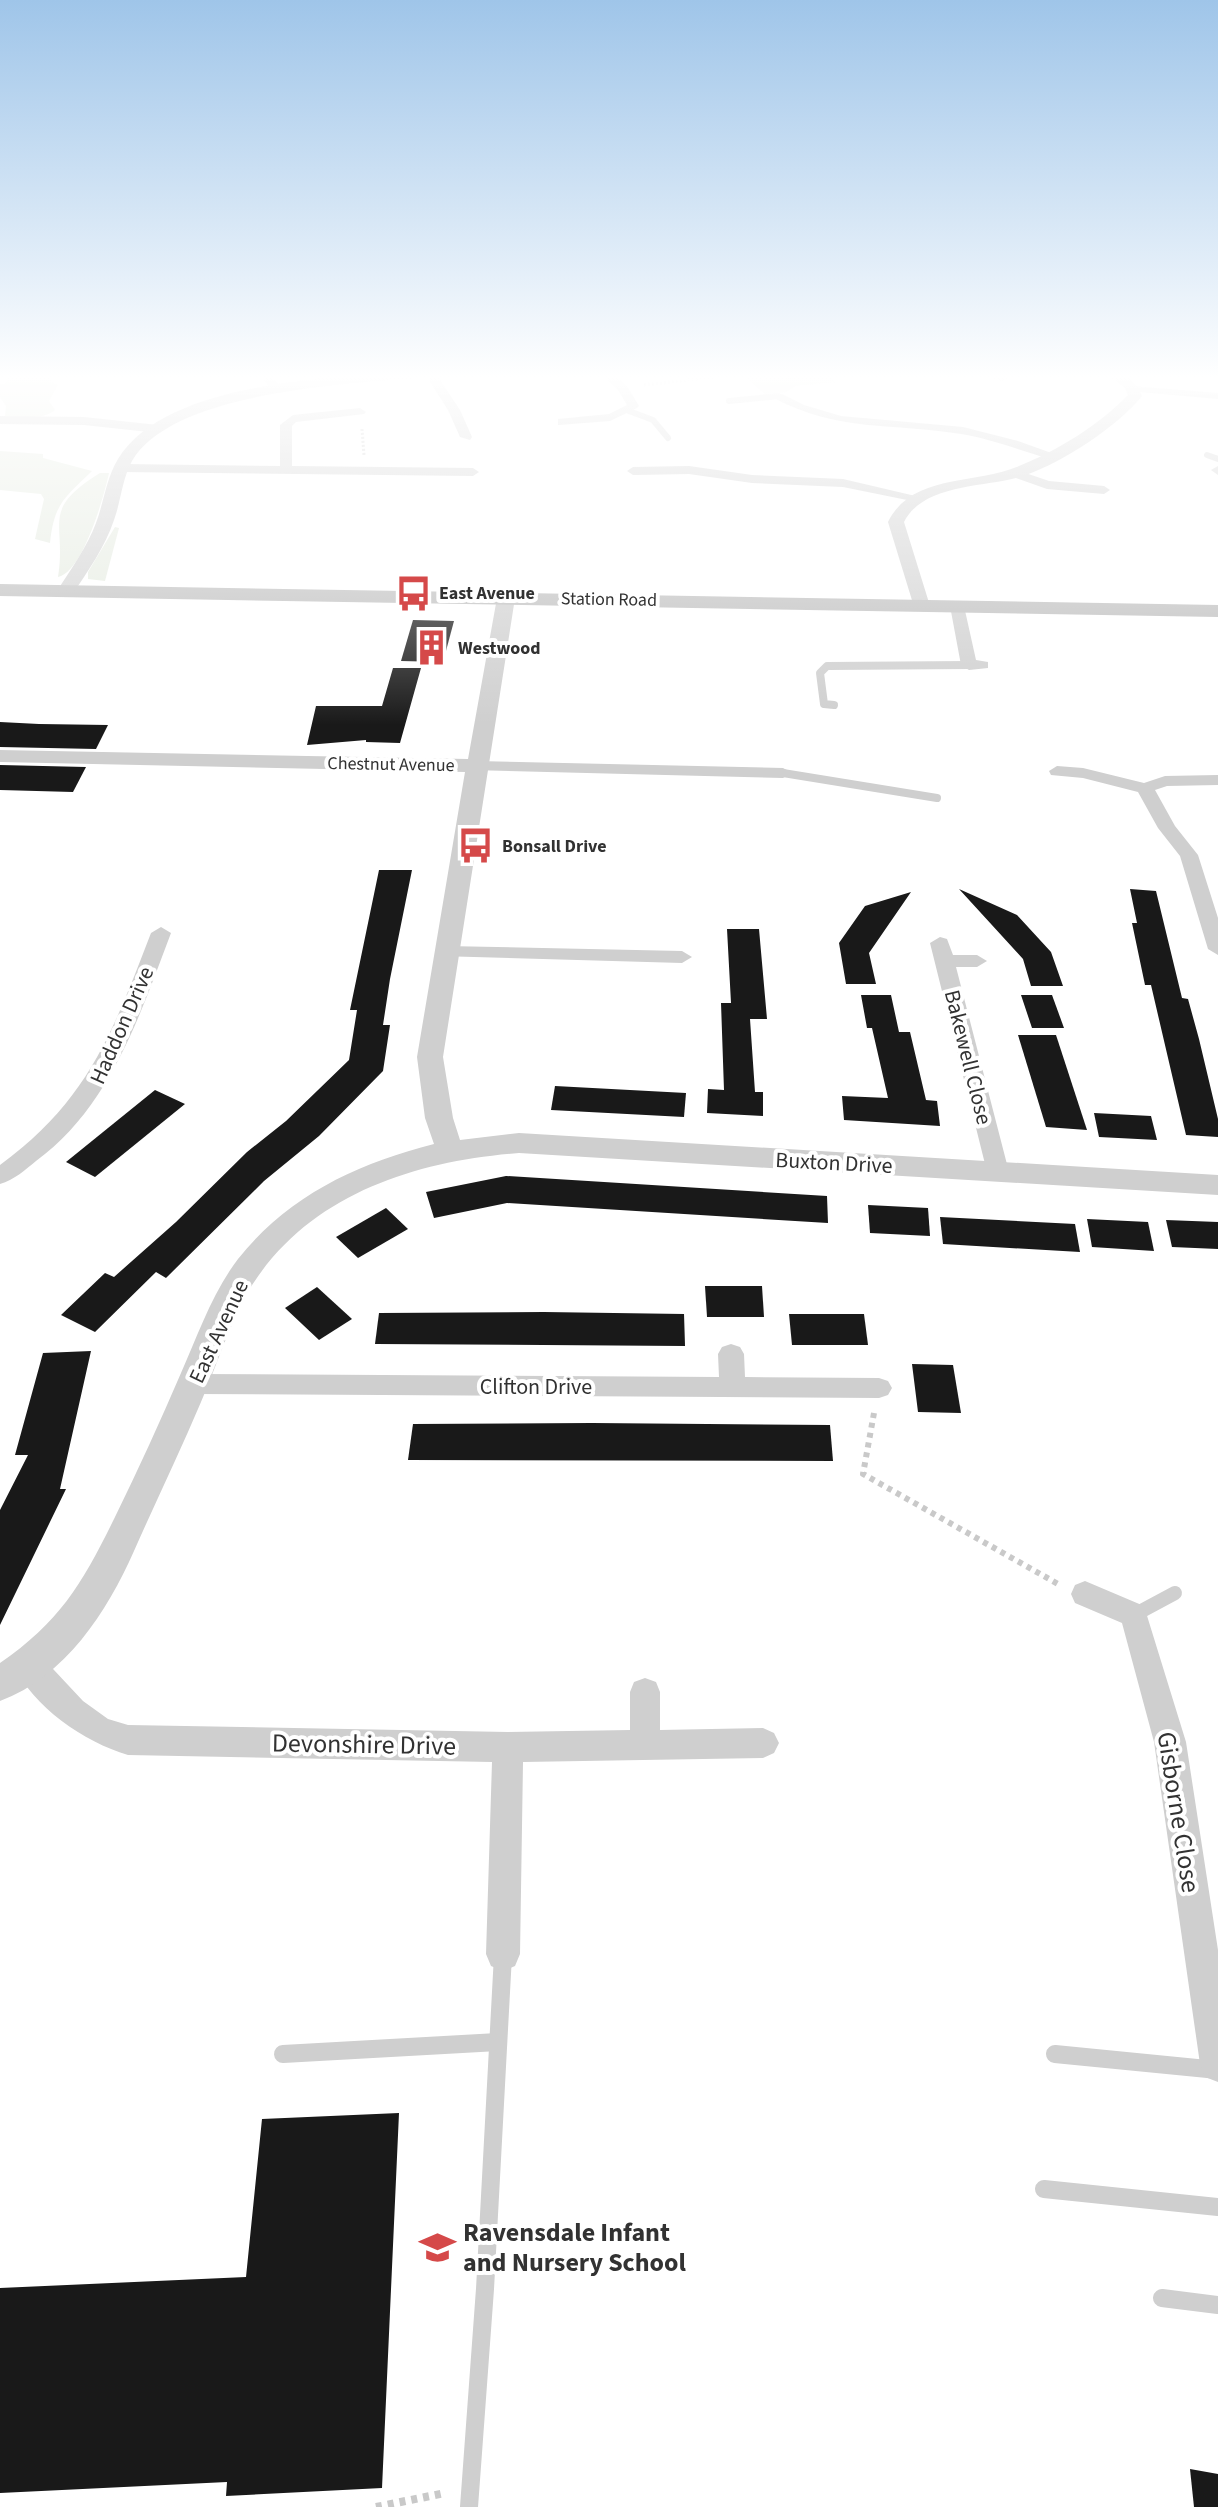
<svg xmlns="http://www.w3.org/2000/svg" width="1218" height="2507" font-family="'Source Sans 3',sans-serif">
<rect width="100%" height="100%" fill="#fff"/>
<g fill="#e4eadf">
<polygon points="759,374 836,374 830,377 836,382 796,386 786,392 765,394 743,375"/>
<path d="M51 375V382L58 385 49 401 55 410C42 421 21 416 5 416L6 406 0 397V384L6 383 9 377Z"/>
<path d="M0 451 43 454V458L92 471C64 498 54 504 50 543L35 539 44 499 41 494 0 490Z"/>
<path d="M100 473H109C104 496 83 572 58 577 67 522 39 511 100 473Z"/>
<polygon points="115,527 119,528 105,581 88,579 88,572"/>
</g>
<g fill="#191919">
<polygon points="413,620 454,621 443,662 401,661"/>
<polygon points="393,668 421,668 400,743 366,742 366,740 307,745 316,706 382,706"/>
<polygon points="0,722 39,724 108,725 96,749 0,747"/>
<polygon points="0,765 86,767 73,792 0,790"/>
<polygon points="379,870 412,870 390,979 383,1025 390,1025 383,1071 319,1136 264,1181 166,1278 156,1272 95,1332 61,1315 105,1273 114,1277 176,1222 247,1152 286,1121 349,1060 357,1010 350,1010"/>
<polygon points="959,889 1017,915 1051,952 1063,986 1031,986 1023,959"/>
<polygon points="1130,889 1156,891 1182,998 1188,999 1199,1039 1218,1119 1218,1137 1186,1135 1151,985 1145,985 1132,923 1137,923"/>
<polygon points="911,892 869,953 876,984 846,984 839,943 865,906"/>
<polygon points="727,929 759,929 767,1019 750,1019 755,1092 763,1092 763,1116 707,1113 708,1089 724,1090 721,1003 731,1003"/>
<polygon points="861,995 891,995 899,1032 910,1032 926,1100 937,1101 940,1126 844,1120 842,1096 888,1098 872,1028 867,1028"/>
<polygon points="1021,995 1052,995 1064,1028 1032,1028"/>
<polygon points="1018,1035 1056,1035 1087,1130 1046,1127"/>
<polygon points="555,1086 686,1093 684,1117 551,1110"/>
<polygon points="155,1090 185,1104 95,1177 66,1162"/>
<polygon points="1094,1113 1151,1116 1157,1140 1099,1137"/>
<polygon points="506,1176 827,1196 828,1223 507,1203 434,1218 426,1192"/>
<polygon points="868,1205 928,1208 930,1236 870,1233"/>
<polygon points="386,1208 408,1229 358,1258 336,1237"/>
<polygon points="940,1217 1075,1224 1080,1252 943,1244"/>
<polygon points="1087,1219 1148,1222 1154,1251 1092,1247"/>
<polygon points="1166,1220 1218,1222 1218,1249 1172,1247"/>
<polygon points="705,1286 762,1286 764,1317 707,1317"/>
<polygon points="317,1287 352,1319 319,1340 285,1308"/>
<polygon points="544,1312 684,1314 685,1346 375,1344 379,1313"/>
<polygon points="789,1314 864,1314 868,1345 792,1345"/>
<polygon points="91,1351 60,1489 66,1489 0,1625 0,1510 28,1455 15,1455 43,1353"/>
<polygon points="912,1364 953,1365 961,1413 918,1412"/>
<polygon points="592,1423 830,1425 833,1461 408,1460 413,1424"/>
<polygon points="399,2113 382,2488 226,2496 227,2482 0,2493 0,2288 246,2277 262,2119"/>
<polygon points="1190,2469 1218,2474 1218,2507 1194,2507"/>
</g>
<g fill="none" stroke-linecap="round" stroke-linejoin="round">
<g stroke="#c9c9c9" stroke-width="3" stroke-dasharray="2 2" stroke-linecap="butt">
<polyline points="935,374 970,377"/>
<polyline points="787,378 817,374"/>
<polyline points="644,385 739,374"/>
<polyline points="362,429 364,455"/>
</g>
<polyline stroke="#c9c9c9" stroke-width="6" stroke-dasharray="5 5" stroke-linecap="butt" points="874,1413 863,1474 1058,1584"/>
<polyline stroke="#c9c9c9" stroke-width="8" stroke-dasharray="6 6" stroke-linecap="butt" points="376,2507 445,2493"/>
<g stroke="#cfcfcf" stroke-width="6">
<polyline points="729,401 778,396"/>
<polyline points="629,411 653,420 668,438"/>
<polyline points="1207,455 1218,459"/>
</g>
<g stroke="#cfcfcf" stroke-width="8">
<polyline points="834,705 824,704 820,673 827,666 969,665"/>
<polyline points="783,773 937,798"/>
</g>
<polyline stroke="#cfcfcf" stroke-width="14" points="1134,1615 1175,1593"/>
<g stroke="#cfcfcf" stroke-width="18">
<polyline points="283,2054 498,2042"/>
<polyline points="1055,2054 1218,2070"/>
<polyline points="1044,2189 1218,2207"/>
<polyline points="1162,2298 1218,2305"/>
<polyline points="469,2507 485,2289 503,1955"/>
</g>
<g fill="#cfcfcf" fill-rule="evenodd">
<polygon points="260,374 270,374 282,389 280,391 272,391"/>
<polygon points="425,374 436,374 460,410 472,437 470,440 460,437 448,410"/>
<polygon points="601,374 613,374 627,386 639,406 637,408 610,421 558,425 558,419 609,414 627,405 618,390"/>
<polygon points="981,374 998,374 1008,378 1002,381"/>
<polygon points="1132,386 1218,393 1218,399 1128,391 1126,389"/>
<path d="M774 394H782L804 405 841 416 963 427 1018 441 1057 455 1051 459C1021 451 992 439 961 434 894 423 837 432 774 398Z"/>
<polygon points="360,408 366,412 364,414 296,422 292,426 292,466 473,468 479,472 473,476 121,472 115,468 121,464 280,466 280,425 293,415"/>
<polygon points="0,416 84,417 158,425 164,429 158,433 84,425 0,424"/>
<polygon points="689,466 752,475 843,479 924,498 917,502 843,487 752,483 689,474 633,475 627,471 633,467"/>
<polygon points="1218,466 1218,475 1211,470"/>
<polygon points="1014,469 1049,481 1104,486 1110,490 1104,494 1047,489 1010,476 1008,473"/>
<polygon points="957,602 964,606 976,660 988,662 988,668 969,670 961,665 950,606"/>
<polygon points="476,761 783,768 792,773 783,778 470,770 468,766 470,762"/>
<polygon points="1057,766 1083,768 1144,783 1165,776 1218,775 1218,785 1167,786 1155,790 1175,826 1198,855 1218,918 1218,955 1208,949 1180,856 1158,828 1138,792 1083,778 1051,775 1049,771"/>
<path d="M161 927 171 933C140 1015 110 1107 36 1161 25 1170 14 1180 0 1184V1165C89 1100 113 1031 151 933Z"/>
<polygon points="940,937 947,939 953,955 977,955 987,961 977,967 956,967 1009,1172 1006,1178 990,1178 987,1172 930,943"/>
<polygon points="445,946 682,951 692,957 682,963 438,956 435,952 438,948"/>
<polygon points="731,1344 740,1347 744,1354 745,1377 879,1378 888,1381 892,1388 888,1395 879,1398 193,1394 184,1391 180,1384 184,1377 193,1374 719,1377 718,1354 722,1347"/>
<polygon points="1085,1581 1144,1606 1186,1742 1218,1950 1218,2082 1205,2077 1200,2064 1154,1742 1122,1623 1075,1603 1071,1594 1075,1585"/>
<path d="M28 1650 39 1654 83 1701 108 1719 128 1725 508 1732 630 1730V1692L634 1682 645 1678 656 1682 660 1692V1730L763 1728 774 1733 779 1743 774 1753 763 1758 523 1762 520 1954 515 1966 503 1971 491 1966 486 1954 492 1762 128 1755C84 1742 33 1707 13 1664L17 1654Z"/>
</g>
<g fill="#cfcfcf" fill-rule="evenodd">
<path d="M370 374H420L413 378C342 384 171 393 132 461 122 479 121 501 114 520 105 547 88 571 72 595H60L57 591C71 569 87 547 96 523 104 502 106 479 118 459 160 390 297 380 370 374Z"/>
<path d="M1107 374C1125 373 1135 379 1142 396 1118 426 1063 462 1026 475 989 488 924 482 904 522L930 606 927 610H915L888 522C912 473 975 485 1019 466 1057 451 1099 425 1128 395L1125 388Z"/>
<path d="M506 593 515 598 443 1057 453 1118 460 1140 519 1133 1218 1175V1195L519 1153C414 1161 307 1195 249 1290 229 1325 217 1365 201 1402 180 1452 156 1501 134 1551 107 1612 65 1677 0 1701V1663C61 1621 83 1582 115 1517 138 1470 160 1422 181 1373 198 1335 212 1293 238 1259 288 1196 356 1164 434 1144L425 1118 417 1057 465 772 0 762V750L468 759 497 598Z"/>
</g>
<polygon fill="#bcbcbc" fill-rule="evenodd" points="0,584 1218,605 1218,617 0,596"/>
</g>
<linearGradient id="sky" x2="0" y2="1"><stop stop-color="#9fc5e9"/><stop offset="0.52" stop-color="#fff"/><stop offset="1" stop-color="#fff" stop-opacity="0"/></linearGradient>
<rect width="1218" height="725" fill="url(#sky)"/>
<defs>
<symbol id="bus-bare" viewBox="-9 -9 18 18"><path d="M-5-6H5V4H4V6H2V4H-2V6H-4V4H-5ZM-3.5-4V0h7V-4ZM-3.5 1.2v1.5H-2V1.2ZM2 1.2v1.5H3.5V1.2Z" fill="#d54949" stroke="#fff" stroke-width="2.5" paint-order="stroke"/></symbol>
<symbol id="building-bare" viewBox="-9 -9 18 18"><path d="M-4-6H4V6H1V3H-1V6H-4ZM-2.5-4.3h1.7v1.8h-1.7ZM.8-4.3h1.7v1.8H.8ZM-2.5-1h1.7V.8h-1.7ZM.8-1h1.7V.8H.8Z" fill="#d54949" stroke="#fff" stroke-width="2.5" paint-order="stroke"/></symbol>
<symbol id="school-bare" viewBox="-9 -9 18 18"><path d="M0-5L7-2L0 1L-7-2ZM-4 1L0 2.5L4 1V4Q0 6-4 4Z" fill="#d54949" stroke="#fff" stroke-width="2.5" paint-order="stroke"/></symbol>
</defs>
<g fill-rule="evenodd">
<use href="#bus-bare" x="388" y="568" width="51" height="51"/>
<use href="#building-bare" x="406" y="622" width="51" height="51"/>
<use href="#bus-bare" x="450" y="820" width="51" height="51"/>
<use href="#school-bare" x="412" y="2222" width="51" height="51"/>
</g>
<g text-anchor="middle" stroke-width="8" stroke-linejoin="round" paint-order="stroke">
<g font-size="18" font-weight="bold" fill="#323232" stroke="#fff" text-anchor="start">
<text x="439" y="599">East Avenue</text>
<text x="458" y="654">Westwood</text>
<text x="502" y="852">Bonsall Drive</text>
</g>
<g font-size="18" fill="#323232" stroke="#fff">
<text transform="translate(609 599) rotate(1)" y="6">Station Road</text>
<text transform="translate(391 764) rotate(1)" y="6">Chestnut Avenue</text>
</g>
<g font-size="22" fill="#323232" stroke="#fff">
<text transform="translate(121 1025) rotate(-66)" y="8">Haddon Drive</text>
<text transform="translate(969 1057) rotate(76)" y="8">Bakewell Close</text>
<text transform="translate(834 1162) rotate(3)" y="8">Buxton Drive</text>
<text transform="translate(218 1331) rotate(-65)" y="8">East Avenue</text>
<text x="536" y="1394">Clifton Drive</text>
</g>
<g font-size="26" fill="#323232" stroke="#fff">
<text transform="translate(364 1744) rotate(1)" y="9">Devonshire Drive</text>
<text transform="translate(1179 1812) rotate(81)" y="9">Gisborne Close</text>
</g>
<g font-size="26" font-weight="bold" fill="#323232" stroke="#fff" text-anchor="start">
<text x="463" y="2241">Ravensdale Infant<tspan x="463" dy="30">and Nursery School</tspan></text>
</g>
</g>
</svg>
